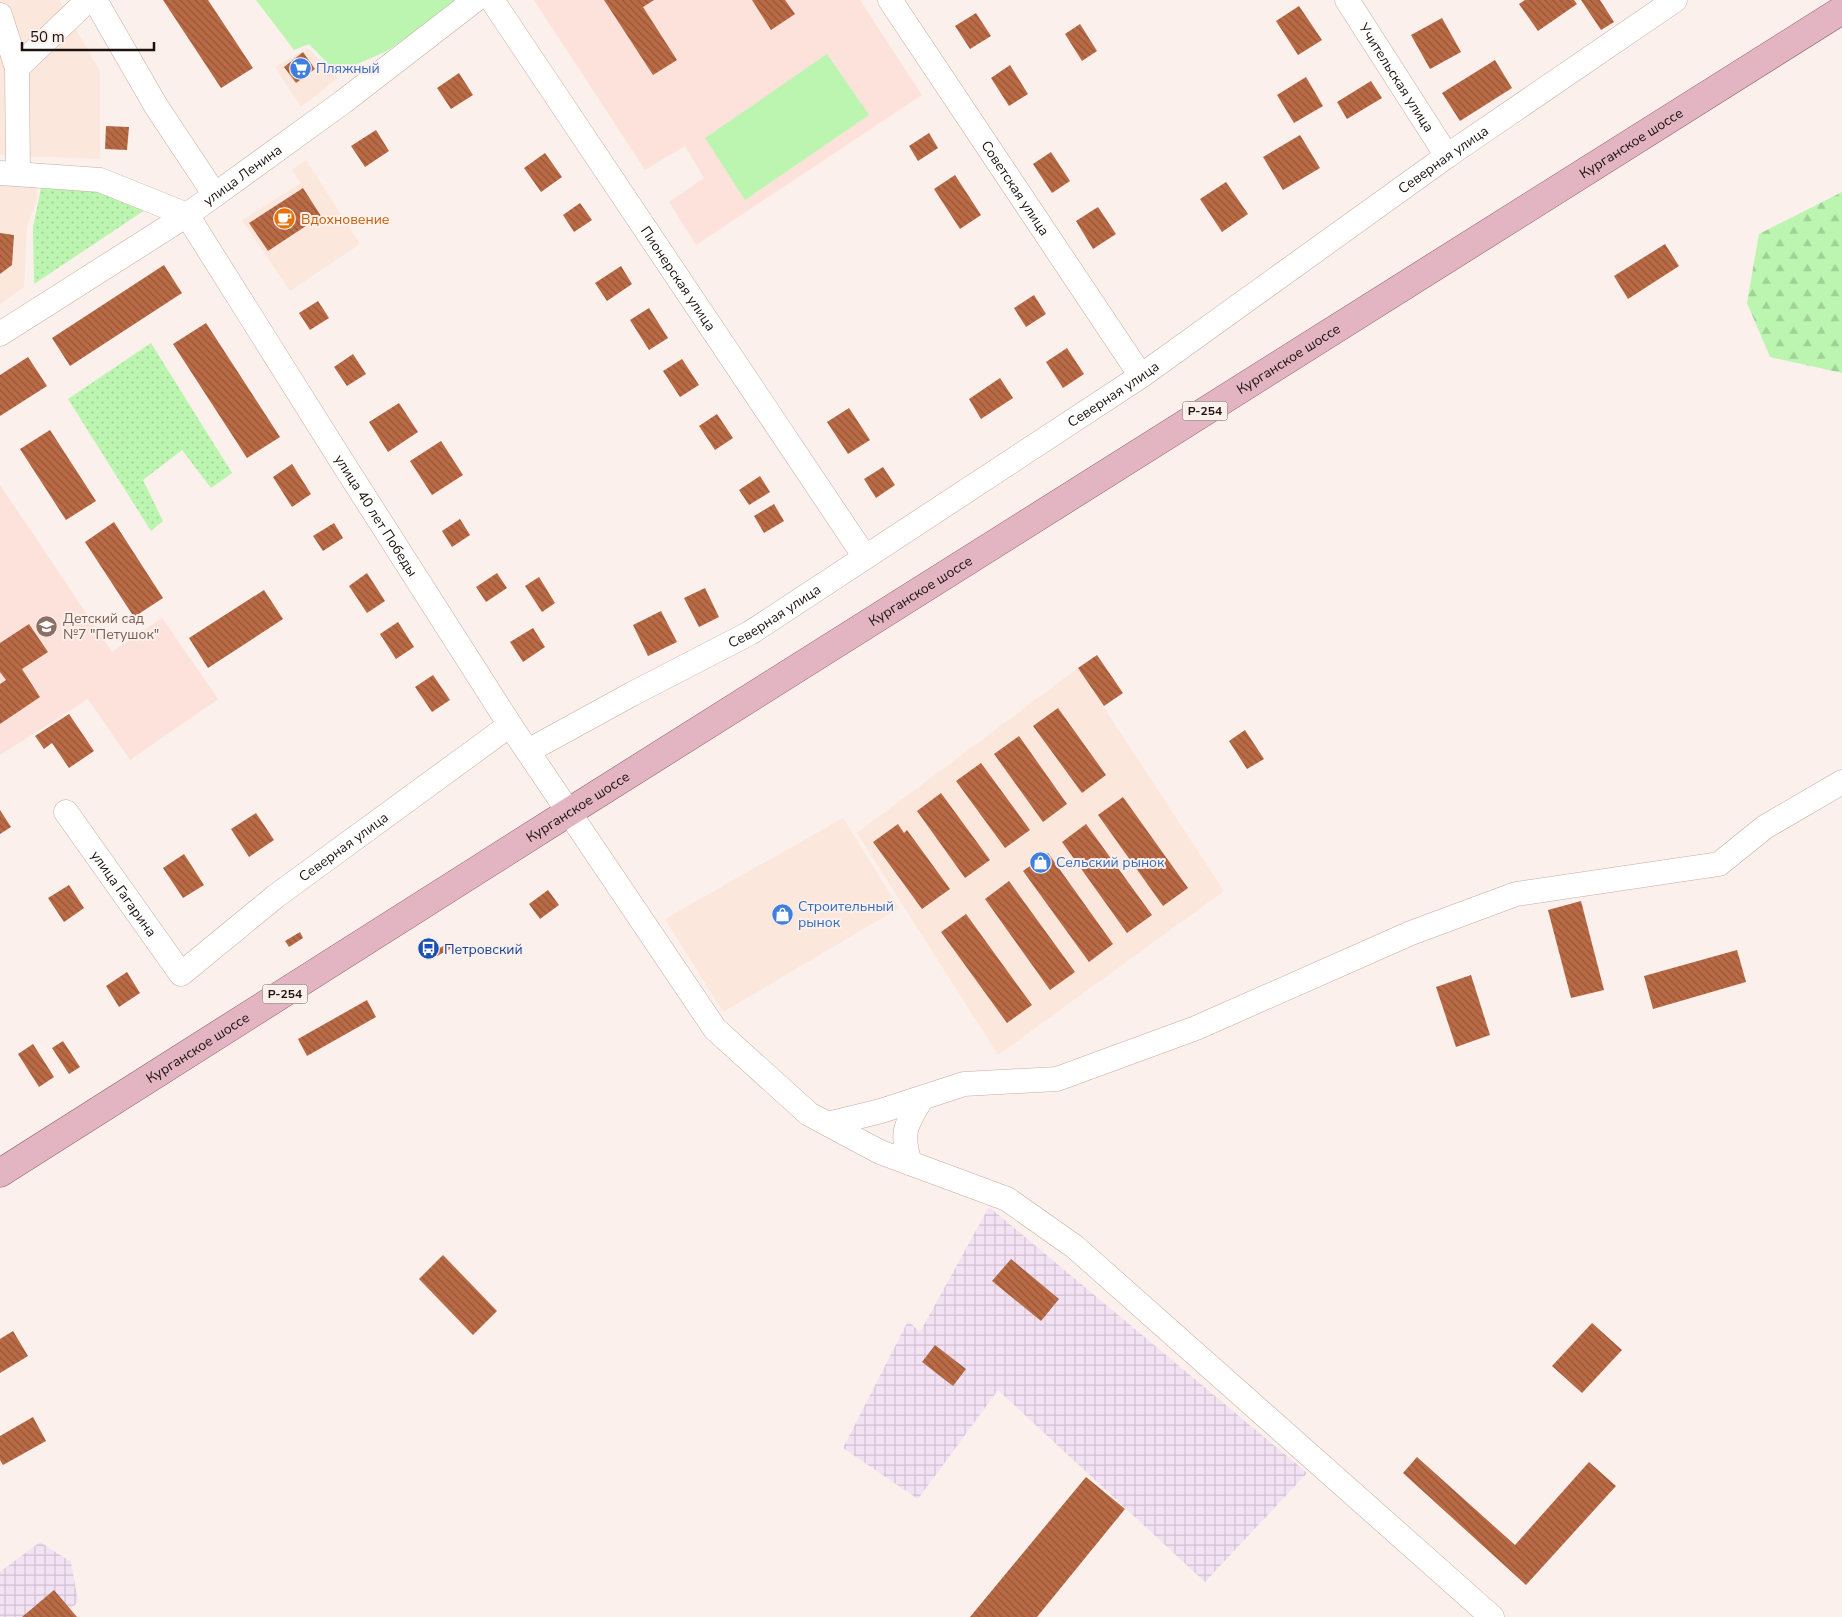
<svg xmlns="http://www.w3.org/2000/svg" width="1842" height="1617" font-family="'Nunito Sans',sans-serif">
<defs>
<pattern id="industrial-grid" width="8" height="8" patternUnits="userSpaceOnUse" patternTransform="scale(1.25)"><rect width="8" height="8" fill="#f3e2f4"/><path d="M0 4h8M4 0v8" fill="none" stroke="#d0c1d0"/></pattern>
<pattern id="grass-dots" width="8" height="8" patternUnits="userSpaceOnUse" patternTransform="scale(1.25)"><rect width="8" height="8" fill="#bbf5b0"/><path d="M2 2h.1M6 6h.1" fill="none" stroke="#a0d196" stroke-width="1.8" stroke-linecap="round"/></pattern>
<pattern id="forest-firs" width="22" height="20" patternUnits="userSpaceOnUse" patternTransform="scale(1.25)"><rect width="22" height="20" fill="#bbf5b0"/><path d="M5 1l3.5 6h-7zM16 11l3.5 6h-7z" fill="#a0d196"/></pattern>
<pattern id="building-back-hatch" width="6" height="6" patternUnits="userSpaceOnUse" patternTransform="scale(1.25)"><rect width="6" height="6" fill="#ba6b46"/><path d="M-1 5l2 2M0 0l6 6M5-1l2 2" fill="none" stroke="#965739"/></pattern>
</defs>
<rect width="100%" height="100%" fill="#fbf0eb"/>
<g fill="#fce7dd">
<polygon points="0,0 59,0 100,71 100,159 0,155"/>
<polygon points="308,48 338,78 301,107 275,67"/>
<polygon points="306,160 360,244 290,291 242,220 301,183 292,170"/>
<polygon points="37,179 37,199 27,227 24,287 0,304 0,180"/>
<polygon points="1078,668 1224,891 998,1055 857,833"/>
<polygon points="843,818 899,908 723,1012 665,919"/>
</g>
<g fill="url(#industrial-grid)">
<polygon points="989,1207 1307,1473 1205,1582 998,1390 918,1499 843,1448 908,1321 920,1332"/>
<polygon points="40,1542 71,1562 78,1602 62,1617 0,1617 0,1572"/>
</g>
<g fill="#fce2db">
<polygon points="534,0 860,0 922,95 696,245 669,202 704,178 685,146 645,170"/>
<polygon points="0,485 112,652 162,618 218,699 130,760 88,699 0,755"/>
</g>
<g fill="url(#grass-dots)">
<polygon points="42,183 96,186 145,210 34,284 33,228"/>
<polygon points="151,343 232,473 211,488 182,450 143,480 163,521 151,531 68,399"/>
</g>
<polygon fill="url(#forest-firs)" points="1842,192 1842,373 1770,357 1747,303 1759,234"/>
<g fill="#bbf5b0">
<polygon points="256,0 460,0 387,51 337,73 309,44 294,50"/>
<polygon points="827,54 869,115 745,200 705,138"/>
</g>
<g fill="url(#building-back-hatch)">
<polygon points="163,0 208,0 253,68 221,88"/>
<polygon points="604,0 654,0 643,7 677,60 653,75"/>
<polygon points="752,0 785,0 795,14 771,30"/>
<polygon points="1525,0 1574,0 1577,4 1538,31 1519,4"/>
<polygon points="1581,0 1600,0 1614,22 1601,30"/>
<polygon points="1299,6 1322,40 1298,55 1276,21"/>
<polygon points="976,13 991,36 970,49 955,26"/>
<polygon points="1442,18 1461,52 1430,69 1411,35"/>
<polygon points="1080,24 1097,51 1082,61 1065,34"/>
<polygon points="303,52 315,69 296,83 284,67"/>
<polygon points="1495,60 1512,88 1460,121 1442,93"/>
<polygon points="1010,65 1028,94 1009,106 991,78"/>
<polygon points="459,73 473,95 451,109 437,88"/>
<polygon points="1306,77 1323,106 1294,123 1277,95"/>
<polygon points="1371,81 1382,98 1347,119 1337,102"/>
<polygon points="106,126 129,127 127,150 105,149"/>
<polygon points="376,130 389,151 365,167 351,146"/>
<polygon points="929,133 938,148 918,161 909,146"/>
<polygon points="1300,135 1320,168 1283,190 1263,157"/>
<polygon points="1051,152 1070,181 1052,193 1033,164"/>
<polygon points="545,153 562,177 541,192 524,168"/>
<polygon points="955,175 981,215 960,229 934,189"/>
<polygon points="1226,182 1248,214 1222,232 1200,199"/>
<polygon points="303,188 321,216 268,251 249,223"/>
<polygon points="580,203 592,220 574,232 563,215"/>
<polygon points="1098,207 1116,234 1093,249 1076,221"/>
<polygon points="0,233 14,235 12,265 0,274"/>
<polygon points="1665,244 1679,266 1628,299 1614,276"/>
<polygon points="164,265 182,293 70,366 52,338"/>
<polygon points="621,266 632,284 607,301 595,283"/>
<polygon points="1034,295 1046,314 1026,327 1014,308"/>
<polygon points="318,301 329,318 310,330 299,313"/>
<polygon points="649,308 668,338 649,350 630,320"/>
<polygon points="206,323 280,437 247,458 173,344"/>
<polygon points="1067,348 1084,374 1063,388 1046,362"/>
<polygon points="353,354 366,374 347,386 334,367"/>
<polygon points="28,357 47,386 0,416 0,375"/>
<polygon points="682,359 699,385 680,397 663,371"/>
<polygon points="1000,378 1013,398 981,419 969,399"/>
<polygon points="399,403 418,432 388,452 369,422"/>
<polygon points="849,408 870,440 848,454 827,422"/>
<polygon points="717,414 733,438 715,450 699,426"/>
<polygon points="50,430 96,501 66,520 20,449"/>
<polygon points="441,441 463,475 432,495 410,461"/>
<polygon points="292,464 311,494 292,507 273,477"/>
<polygon points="883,467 895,485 876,498 864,479"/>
<polygon points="760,476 770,492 749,505 739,490"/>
<polygon points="774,504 784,521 764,533 754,516"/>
<polygon points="460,519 470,535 452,547 442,531"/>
<polygon points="114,522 163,598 134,617 85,542"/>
<polygon points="334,523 343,538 323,551 313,536"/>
<polygon points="367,573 385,601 367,613 349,586"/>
<polygon points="497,573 507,588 486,602 476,587"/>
<polygon points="539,577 555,603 542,612 525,586"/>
<polygon points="705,588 719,617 699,627 684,598"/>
<polygon points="264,590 283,619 208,668 189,638"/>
<polygon points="661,611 677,642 648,656 633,625"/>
<polygon points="398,622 414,647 396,659 380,634"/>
<polygon points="29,624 48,652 22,669 40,697 0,724 0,684 6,680 0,672 0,643"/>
<polygon points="533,628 545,647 523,662 510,642"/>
<polygon points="1097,655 1123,693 1104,706 1078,668"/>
<polygon points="433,675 450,700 432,712 415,687"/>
<polygon points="1058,708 1106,775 1082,793 1033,726"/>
<polygon points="69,714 94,751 69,768 52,743 44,749 35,736"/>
<polygon points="1245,730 1264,759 1247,769 1229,741"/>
<polygon points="1019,736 1067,804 1043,822 994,754"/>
<polygon points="981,763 1030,830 1005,848 956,781"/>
<polygon points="941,793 990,860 965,878 917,811"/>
<polygon points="1123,797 1188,888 1163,906 1098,815"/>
<polygon points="0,810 11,827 0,834"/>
<polygon points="256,813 274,840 249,857 231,829"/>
<polygon points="898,824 904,833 907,830 950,889 922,909 873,842"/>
<polygon points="1086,824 1152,915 1127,933 1062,842"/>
<polygon points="1048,853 1113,944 1089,962 1023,871"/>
<polygon points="184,854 204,885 183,898 163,868"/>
<polygon points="1009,881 1075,972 1050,990 985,899"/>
<polygon points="69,885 84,908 64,922 48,898"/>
<polygon points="548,890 559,905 540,919 529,904"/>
<polygon points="1581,901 1604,990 1571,998 1548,910"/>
<polygon points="966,914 1032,1005 1007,1023 941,932"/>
<polygon points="300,932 303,938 289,947 285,941"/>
<polygon points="449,943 452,948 437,956 434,951"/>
<polygon points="1737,950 1746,982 1653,1009 1644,976"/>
<polygon points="127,972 140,993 119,1007 106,986"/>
<polygon points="1471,975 1490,1035 1456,1047 1436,987"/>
<polygon points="367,1000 376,1017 307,1056 298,1039"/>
<polygon points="63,1041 80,1067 69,1074 52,1048"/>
<polygon points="33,1044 54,1077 39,1087 18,1054"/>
<polygon points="443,1255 497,1311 473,1335 419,1279"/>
<polygon points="1011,1259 1059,1299 1041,1321 992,1281"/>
<polygon points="1592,1323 1622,1350 1582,1393 1552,1366"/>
<polygon points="13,1331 28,1356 0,1373 0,1339"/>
<polygon points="935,1345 966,1369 953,1386 922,1362"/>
<polygon points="33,1417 46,1441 3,1465 0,1460 0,1436"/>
<polygon points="1417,1457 1515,1545 1589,1462 1616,1486 1526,1585 1403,1473"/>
<polygon points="1086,1477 1125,1509 1037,1617 970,1617"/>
<polygon points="54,1590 77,1617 22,1617"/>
</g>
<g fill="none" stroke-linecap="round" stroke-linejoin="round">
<defs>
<g id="minor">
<polyline points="95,0 156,106 215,195"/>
<path id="s1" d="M492 0 865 557"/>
<path id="s2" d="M890 0 1141 376"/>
<path id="s3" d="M1347 0 1447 156"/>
<polyline points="0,15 17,68 18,173"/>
<polyline points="17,68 88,0"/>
<polyline points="0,173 100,180 187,215"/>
<path id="s4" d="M187 215 339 457 510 725 715 1029 809 1114 880 1152 1007 1199 1075 1247 1492 1617"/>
<path id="s5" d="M0 334 187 215 343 102 475 0"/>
<path id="s6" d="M528 751 632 694 750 633 1141 376 1447 156 1675 0"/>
<path id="s7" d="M66 812 181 974 276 896 510 725"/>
<polyline points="828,1124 881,1111 964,1084 1057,1079 1196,1028 1411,933 1516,894 1719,864 1765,827 1842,782"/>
<path d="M910 1163C900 1132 906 1125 922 1098"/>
</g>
<g id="major">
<path id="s8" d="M0 1173 569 812 1842 10"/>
</g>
</defs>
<use href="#minor" stroke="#c6aca0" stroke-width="25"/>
<use href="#major" stroke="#915c69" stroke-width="29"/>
<use href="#minor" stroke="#fff" stroke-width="24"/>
<use href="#major" stroke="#e3b5c2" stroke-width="28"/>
</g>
<defs>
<symbol id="supermarket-disc" viewBox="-11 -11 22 22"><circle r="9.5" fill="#3f7fe0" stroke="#fbf0eb"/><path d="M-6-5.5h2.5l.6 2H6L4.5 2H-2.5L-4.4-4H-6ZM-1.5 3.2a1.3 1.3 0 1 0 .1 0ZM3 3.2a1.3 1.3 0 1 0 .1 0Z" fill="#fff"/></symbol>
<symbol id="cafe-disc" viewBox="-11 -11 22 22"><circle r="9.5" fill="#e8710a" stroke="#fbf0eb"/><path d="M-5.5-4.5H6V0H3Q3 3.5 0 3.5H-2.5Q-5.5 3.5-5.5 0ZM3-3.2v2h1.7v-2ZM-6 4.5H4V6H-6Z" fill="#fff"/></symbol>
<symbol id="school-disc" viewBox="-11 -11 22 22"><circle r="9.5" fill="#8d6e63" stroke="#fbf0eb"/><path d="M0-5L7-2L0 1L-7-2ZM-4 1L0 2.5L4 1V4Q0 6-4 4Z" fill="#fff"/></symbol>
<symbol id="shop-disc" viewBox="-11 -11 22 22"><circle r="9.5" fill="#3f7fe0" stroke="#fbf0eb"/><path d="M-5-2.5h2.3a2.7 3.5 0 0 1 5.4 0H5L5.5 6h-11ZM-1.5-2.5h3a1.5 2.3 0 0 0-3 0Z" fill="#fff"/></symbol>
<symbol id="bus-disc" viewBox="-11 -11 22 22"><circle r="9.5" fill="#1a4fb4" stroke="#fbf0eb"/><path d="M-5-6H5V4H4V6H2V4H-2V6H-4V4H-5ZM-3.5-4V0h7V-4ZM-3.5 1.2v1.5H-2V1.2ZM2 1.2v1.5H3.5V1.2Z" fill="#fff"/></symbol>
</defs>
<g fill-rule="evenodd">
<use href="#supermarket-disc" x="288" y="56" width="25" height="25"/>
<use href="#cafe-disc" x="272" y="206" width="25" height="25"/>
<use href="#school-disc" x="34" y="614" width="25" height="25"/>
<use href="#shop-disc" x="1028" y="850" width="25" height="25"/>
<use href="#shop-disc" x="770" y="902" width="25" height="25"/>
<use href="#bus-disc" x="416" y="936" width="25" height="25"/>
</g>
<g text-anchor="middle" stroke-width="4" stroke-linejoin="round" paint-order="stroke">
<g fill="#fbf0eb" stroke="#5f5551" stroke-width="1">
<rect x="1182.5" y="401.5" width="45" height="19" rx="4"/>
<rect x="262.5" y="984.5" width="45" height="19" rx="4"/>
</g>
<g font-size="12" font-weight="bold" fill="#1c130f">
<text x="1205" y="415">Р-254</text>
<text x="285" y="998">Р-254</text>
</g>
<g font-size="14" fill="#366cbe" stroke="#fbf0eb" text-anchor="start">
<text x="316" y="73">Пляжный</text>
<text x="1056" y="867">Сельский рынок</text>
<text x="798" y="911">Строительный<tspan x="798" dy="16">рынок</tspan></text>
</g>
<g font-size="14" fill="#1c130f" stroke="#fbf0eb">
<text dy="5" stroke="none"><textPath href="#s3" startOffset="92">Учительская улица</textPath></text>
<text dy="5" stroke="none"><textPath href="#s8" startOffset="1929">Курганское шоссе</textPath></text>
<text dy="5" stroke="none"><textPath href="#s6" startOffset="1091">Северная улица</textPath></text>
<text dy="5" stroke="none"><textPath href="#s5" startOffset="290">улица Ленина</textPath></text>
<text dy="5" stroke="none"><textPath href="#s2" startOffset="226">Советская улица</textPath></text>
<text dy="5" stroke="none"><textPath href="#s1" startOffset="335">Пионерская улица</textPath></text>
<text dy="5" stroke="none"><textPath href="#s8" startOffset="1524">Курганское шоссе</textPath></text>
<text dy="5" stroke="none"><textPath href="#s6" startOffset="686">Северная улица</textPath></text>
<text dy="5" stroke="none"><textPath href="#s4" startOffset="355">улица 40 лет Победы</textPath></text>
<text dy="5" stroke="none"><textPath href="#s8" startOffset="1089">Курганское шоссе</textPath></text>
<text dy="5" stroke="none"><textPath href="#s6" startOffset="281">Северная улица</textPath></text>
<text dy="5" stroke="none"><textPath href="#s8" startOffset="684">Курганское шоссе</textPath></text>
<text dy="5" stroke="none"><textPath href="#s7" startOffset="405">Северная улица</textPath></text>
<text dy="5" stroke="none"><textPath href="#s7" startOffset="100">улица Гагарина</textPath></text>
<text dy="5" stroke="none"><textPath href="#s8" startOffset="234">Курганское шоссе</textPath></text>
</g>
<g font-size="14" fill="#c56008" stroke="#fbf0eb" text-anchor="start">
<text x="301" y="224">Вдохновение</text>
</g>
<g font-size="14" fill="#785e54" stroke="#fbf0eb" text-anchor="start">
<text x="63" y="623">Детский сад<tspan x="63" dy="16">№7 "Петушок"</tspan></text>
</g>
<g font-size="14" fill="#164399" stroke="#fbf0eb" text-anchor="start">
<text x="444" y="954">Петровский</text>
</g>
</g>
<path d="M22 42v8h132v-8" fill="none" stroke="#1c130f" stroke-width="2.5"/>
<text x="30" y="42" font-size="15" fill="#1c130f" stroke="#fbf0eb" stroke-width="4" paint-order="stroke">50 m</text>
</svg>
